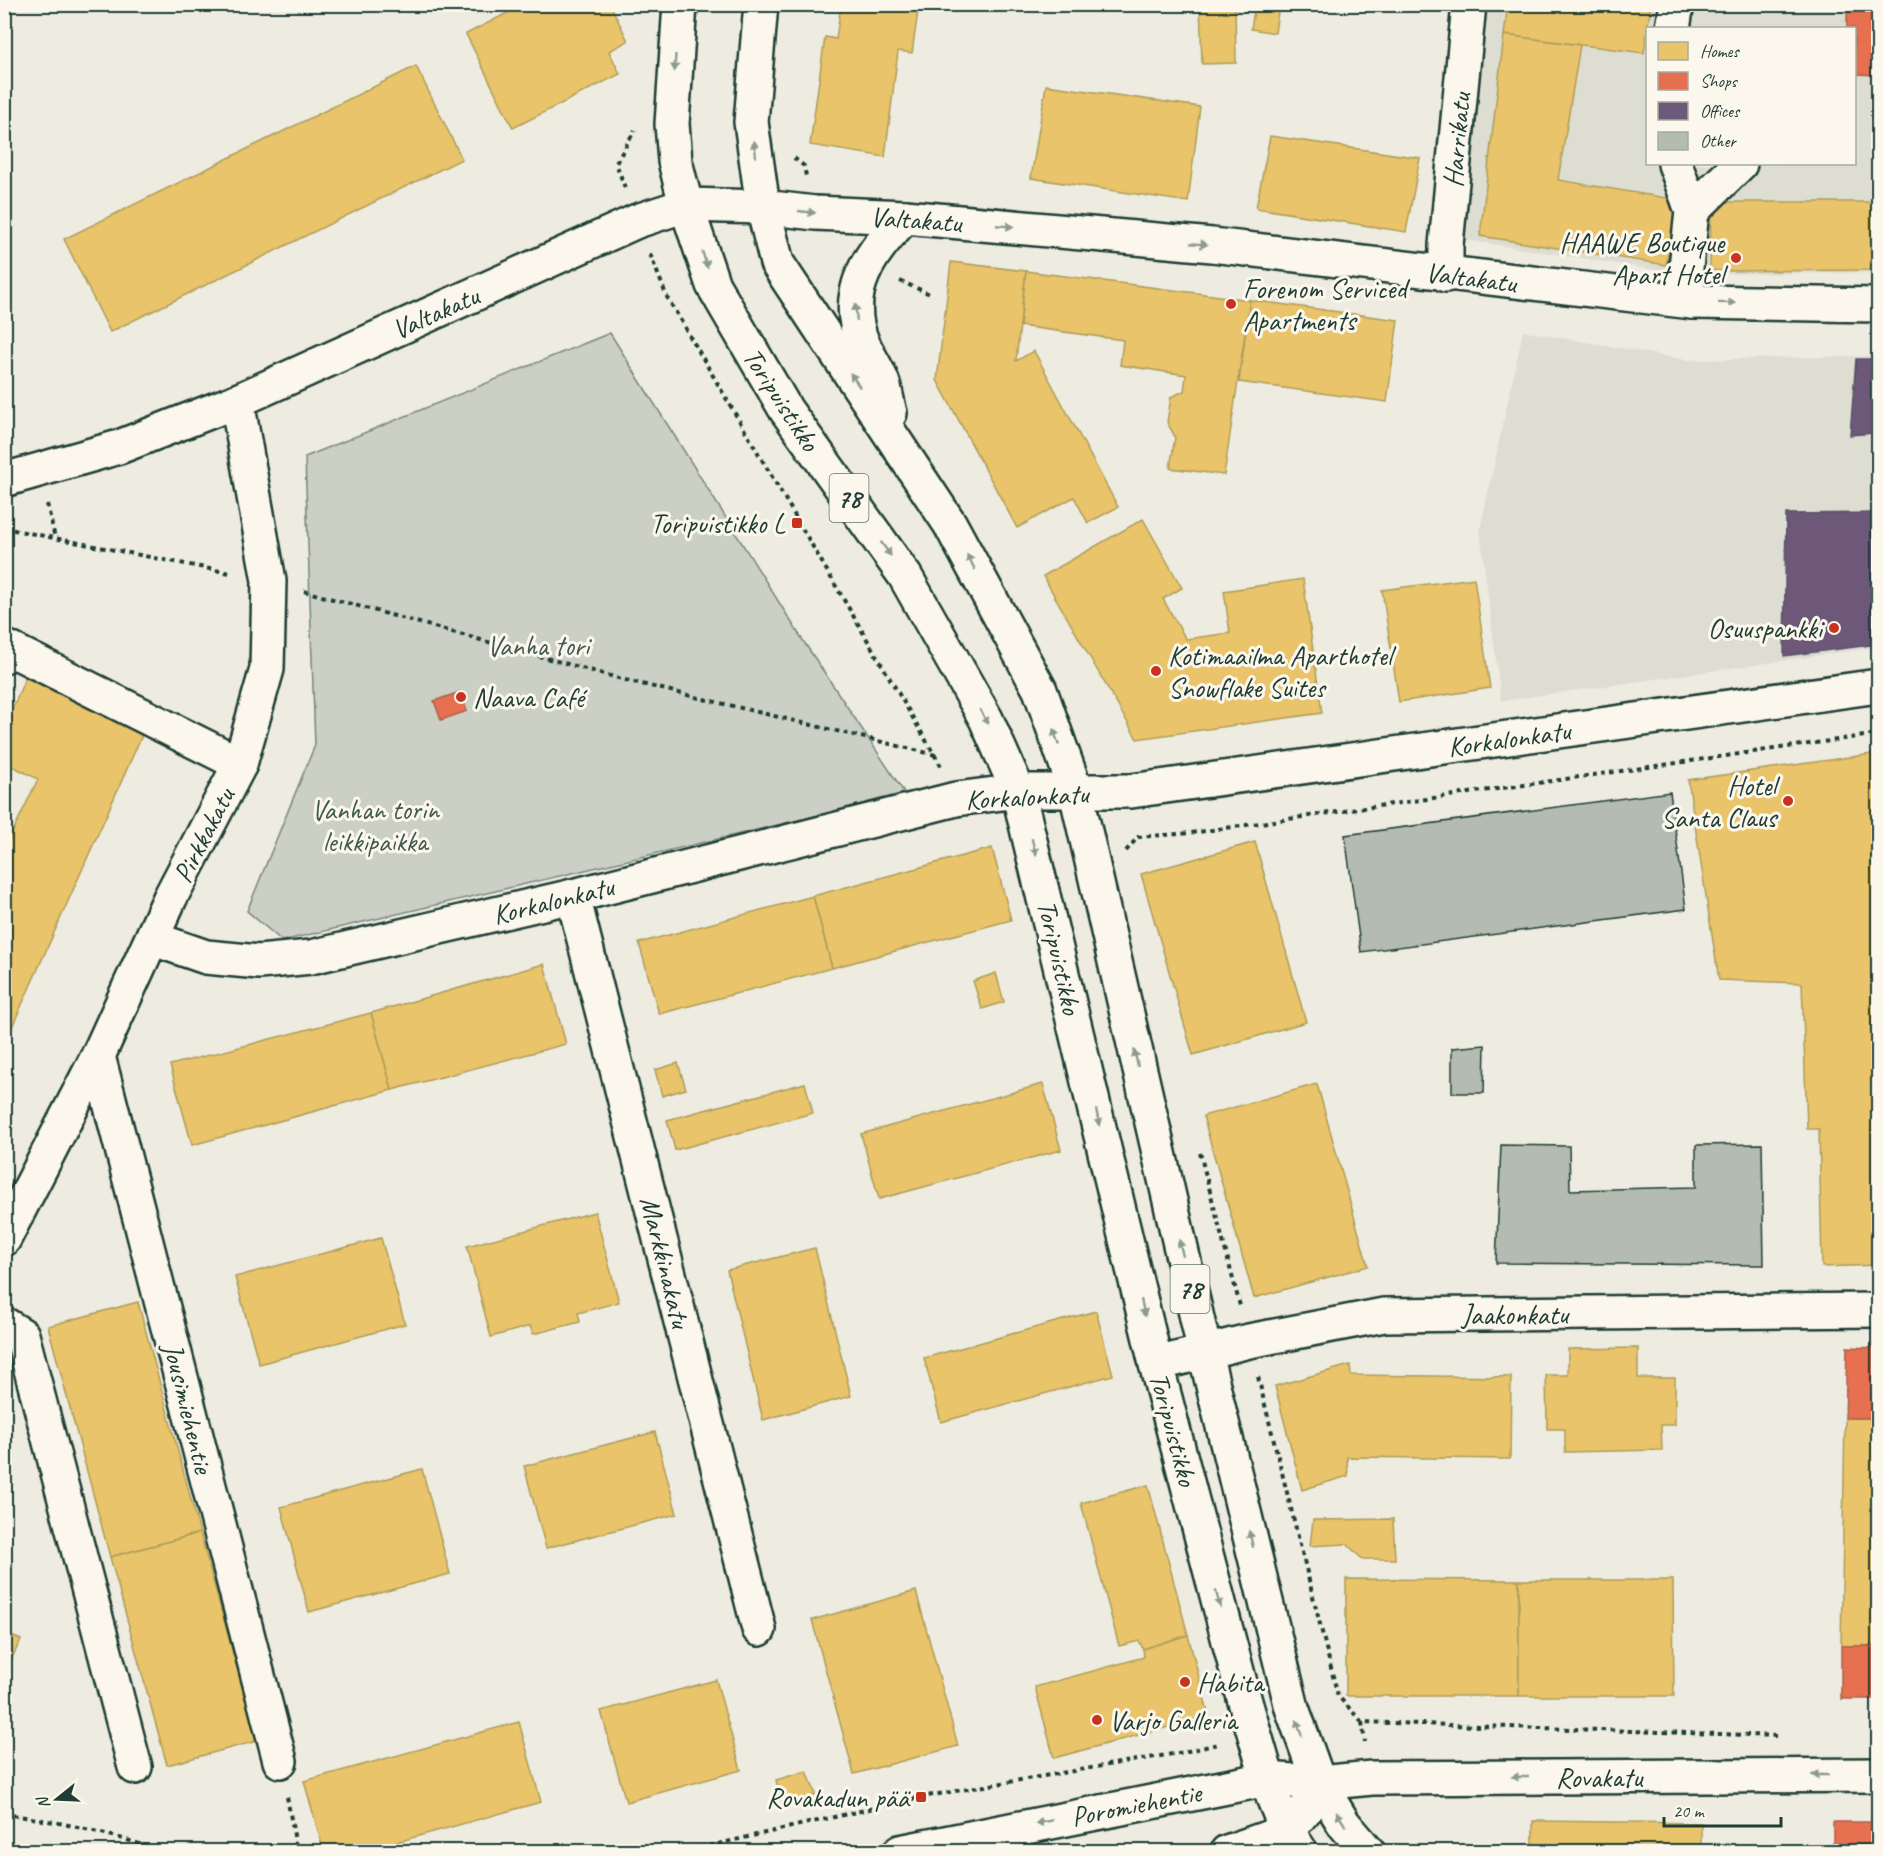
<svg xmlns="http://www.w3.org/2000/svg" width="1883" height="1856" font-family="Caveat,sans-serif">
<rect width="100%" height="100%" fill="#eeece1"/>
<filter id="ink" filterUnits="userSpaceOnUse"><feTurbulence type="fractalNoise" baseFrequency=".0167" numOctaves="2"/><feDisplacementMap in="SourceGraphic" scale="12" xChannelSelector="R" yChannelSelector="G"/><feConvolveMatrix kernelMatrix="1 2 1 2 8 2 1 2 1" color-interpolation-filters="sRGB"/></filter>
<g filter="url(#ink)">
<g fill="#ddddd2" fill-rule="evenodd">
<path d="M1483 5H1878V273L1682 274 1459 239ZM1648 28H1854V164H1648Z"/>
<polygon points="1523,331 1687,360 1878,356 1878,647 1501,701 1480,530"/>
</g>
<polygon fill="#cbcfc4" stroke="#75867c" stroke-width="1.5" points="610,333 802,639 906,795 282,941 247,911 315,745 305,457"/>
<g fill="#e9c46a" stroke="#ac9c5a" stroke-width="1.5">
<polygon points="525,4 610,4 628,41 609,51 620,74 513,128 466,34"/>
<polygon points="841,4 919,4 912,53 898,51 885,157 810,145 825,37 836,39"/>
<polygon points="1200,4 1235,4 1236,63 1202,64"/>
<polygon points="1255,4 1279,4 1275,33 1251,29"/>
<polygon points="1508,4 1651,4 1644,53 1504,35"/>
<polygon points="1504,35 1580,45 1558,180 1679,200 1666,265 1480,236"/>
<polygon points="416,66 462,159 110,332 64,239"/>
<polygon points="1046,85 1200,107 1188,202 1031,178"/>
<polygon points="1270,136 1420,158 1406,232 1256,208"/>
<polygon points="1711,202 1878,202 1878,270 1710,271"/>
<polygon points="951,262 1026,271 1016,361 1034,351 1118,507 1088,523 1074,497 1017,528 937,380"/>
<polygon points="1026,271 1250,300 1224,475 1170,468 1175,437 1167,422 1171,397 1184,391 1186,375 1120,365 1123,340 1020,326"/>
<polygon points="1250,300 1398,320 1387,402 1239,382"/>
<polygon points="1143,519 1182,588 1163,599 1186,639 1230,633 1224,591 1303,579 1322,713 1137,739 1043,576"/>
<polygon points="1474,578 1490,688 1399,702 1382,590"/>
<polygon points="25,678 147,724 4,1045 4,850 38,779 4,762 4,730"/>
<polygon points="1878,753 1878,1265 1822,1267 1819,1129 1807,1129 1802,983 1719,980 1688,780"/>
<polygon points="1255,842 1306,1022 1193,1055 1141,874"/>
<polygon points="992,848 1011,920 832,968 813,896"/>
<polygon points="813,896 832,968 659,1014 639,943"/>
<polygon points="544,964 566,1044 392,1090 371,1013"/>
<polygon points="996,973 1004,1002 982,1009 973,981"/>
<polygon points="371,1013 392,1090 192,1145 170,1065"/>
<polygon points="678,1063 686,1089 662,1096 655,1070"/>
<polygon points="805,1083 813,1113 675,1150 667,1120"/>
<polygon points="1043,1084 1061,1150 879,1199 861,1134"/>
<polygon points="1317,1084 1368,1266 1254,1298 1203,1116"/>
<polygon points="595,1212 619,1302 578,1313 580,1322 533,1334 530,1326 491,1337 467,1246"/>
<polygon points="381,1238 405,1324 259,1364 235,1277"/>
<polygon points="815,1248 851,1396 763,1420 727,1270"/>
<polygon points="138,1302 200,1533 110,1557 48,1326"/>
<polygon points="1096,1311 1113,1375 941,1422 924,1358"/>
<polygon points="1638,1348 1638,1378 1675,1378 1675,1425 1661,1425 1662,1450 1565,1452 1565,1429 1547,1429 1546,1375 1568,1375 1568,1349"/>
<polygon points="1350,1365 1351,1375 1511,1377 1510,1459 1347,1457 1348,1476 1302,1490 1275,1386"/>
<polygon points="1845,1418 1878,1418 1878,1646 1841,1646"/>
<polygon points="655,1432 677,1514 546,1548 524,1466"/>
<polygon points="422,1469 450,1574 309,1612 281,1507"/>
<polygon points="1148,1485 1188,1635 1143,1649 1139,1641 1119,1646 1081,1503"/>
<polygon points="1393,1519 1395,1559 1362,1559 1347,1544 1310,1546 1313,1520"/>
<polygon points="200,1533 257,1741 167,1765 110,1557"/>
<polygon points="1346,1579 1519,1580 1519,1696 1346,1696"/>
<polygon points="1519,1580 1673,1580 1674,1696 1519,1696"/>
<polygon points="916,1591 958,1746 854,1774 812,1620"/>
<polygon points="4,1633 21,1640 4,1674"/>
<polygon points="1188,1635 1209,1716 1054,1758 1035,1687 1144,1657 1143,1649"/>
<polygon points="716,1680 741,1770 626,1802 601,1711"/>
<polygon points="519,1722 541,1802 361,1852 324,1852 304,1781"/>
<polygon points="807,1771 816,1795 782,1803 776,1780"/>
<polygon points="1533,1821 1701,1823 1701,1852 1533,1852"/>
</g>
<g fill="#e76f51" stroke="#ab6048" stroke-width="1.5">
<polygon points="1847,4 1878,4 1878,75 1854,74 1854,28 1847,28"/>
<polygon points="460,692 467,711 441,720 434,701"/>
<polygon points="1847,1347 1878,1348 1878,1418 1845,1418"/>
<rect x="1841" y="1646" width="37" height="53"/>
<rect x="1833" y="1822" width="45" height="30"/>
</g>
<g fill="#6d597a" stroke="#565165" stroke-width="1.5">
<polygon points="1856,359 1878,359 1878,457 1871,453 1877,442 1876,433 1850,435"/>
<polygon points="1878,513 1878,644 1784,656 1786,514"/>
</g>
<g fill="#b4bbb0" stroke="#1f3d34" stroke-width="1.5">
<polygon points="1670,792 1686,909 1361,952 1345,835"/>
<polygon points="1485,1045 1484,1093 1452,1093 1452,1048"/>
<polygon points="1762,1144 1764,1265 1496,1263 1501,1145 1569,1146 1570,1190 1696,1187 1696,1145"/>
</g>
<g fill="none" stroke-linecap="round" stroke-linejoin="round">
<defs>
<g id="minor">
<polyline points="1673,28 1677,4"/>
<polyline points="1675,164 1692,211 1685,277 1692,302"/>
<polyline points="1692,211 1740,164"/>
<polyline points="1446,275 1446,245 1469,4"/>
<polyline points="4,480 119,447 237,401 637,221 686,205 763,207 815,213 905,217 1212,245 1692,302 1878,305"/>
<polyline points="4,656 8,648 240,764"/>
<polyline points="573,896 759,1629"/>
<polyline points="154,939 206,957 259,962 311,957 573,896 956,799 1018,791 1131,791 1878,686"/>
<polyline points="98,1056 280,1761"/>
<polyline points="4,1239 98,1056 170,898 240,764 267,669 269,581 237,401"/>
<polyline points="4,1324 22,1335 135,1767"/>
<polyline points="1156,1364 1249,1341 1384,1315 1878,1310"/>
<polyline points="1319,1783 1372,1778 1878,1775"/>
</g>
<g id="major">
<polyline points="680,4 672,124 675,161 686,205 713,285 786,410 905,576 986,719 1018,791 1156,1364 1244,1698 1273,1797 1287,1831 1301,1852"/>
<polyline points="761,4 751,122 763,207 777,263 950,524 1040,690 1076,792 1205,1353 1292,1708 1319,1783 1344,1824 1368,1852"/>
<path d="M890 413C887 403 886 391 882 381 877 368 869 357 863 344 841 293 870 252 905 217"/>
<polyline points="900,1852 1267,1779 1319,1783"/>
<polyline points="1227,1852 1287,1831 1305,1810 1319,1783"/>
</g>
</defs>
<use href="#minor" stroke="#1f3d34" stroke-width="38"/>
<use href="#major" stroke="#1f3d34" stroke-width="38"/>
<g stroke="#1f3d34" stroke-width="4" stroke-dasharray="4.5 4.5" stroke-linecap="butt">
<polyline points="794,158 804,166 806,176"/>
<polyline points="625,188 616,163 635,130"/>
<polyline points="650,254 667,297 941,766"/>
<polyline points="900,281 930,294"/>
<polyline points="47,504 55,538"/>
<polyline points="4,528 230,573"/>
<polyline points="304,591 629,681 936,755"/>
<polyline points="1126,851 1138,837 1191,833 1878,734"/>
<polyline points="1200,1153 1240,1306"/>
<polyline points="1258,1377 1338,1696 1362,1722 1779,1736"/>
<polyline points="1362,1722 1365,1742"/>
<polyline points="287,1797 297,1852"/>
<path d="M4 1814C59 1821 112 1834 164 1852"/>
<polyline points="683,1852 921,1797 1184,1752 1218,1744 1218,1741"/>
</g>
<use href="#minor" stroke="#fbf7ec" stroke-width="33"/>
<use href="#major" stroke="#fbf7ec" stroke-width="33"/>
</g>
<defs><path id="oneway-solid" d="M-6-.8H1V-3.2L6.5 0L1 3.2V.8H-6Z" transform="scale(1.5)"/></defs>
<g fill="#8d9a90">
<use href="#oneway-solid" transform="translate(675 63) rotate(93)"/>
<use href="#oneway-solid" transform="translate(755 149) rotate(-97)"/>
<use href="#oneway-solid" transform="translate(807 212) rotate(6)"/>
<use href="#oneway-solid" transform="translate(1005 226) rotate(5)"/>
<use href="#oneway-solid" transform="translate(1199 244) rotate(5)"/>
<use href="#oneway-solid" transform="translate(705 260) rotate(72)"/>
<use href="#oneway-solid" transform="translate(1727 303) rotate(1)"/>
<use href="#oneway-solid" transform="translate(856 312) rotate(-96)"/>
<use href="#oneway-solid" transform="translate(855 380) rotate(-124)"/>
<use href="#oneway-solid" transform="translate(886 549) rotate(54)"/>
<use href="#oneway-solid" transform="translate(971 562) rotate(-118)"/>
<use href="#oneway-solid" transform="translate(984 717) rotate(62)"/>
<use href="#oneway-solid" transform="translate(1056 737) rotate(-109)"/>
<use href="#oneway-solid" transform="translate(1034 847) rotate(75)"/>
<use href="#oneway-solid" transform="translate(1136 1058) rotate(-103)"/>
<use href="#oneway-solid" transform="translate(1098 1118) rotate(77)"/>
<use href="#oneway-solid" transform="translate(1181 1248) rotate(-103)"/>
<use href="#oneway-solid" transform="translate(1143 1308) rotate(77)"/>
<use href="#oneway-solid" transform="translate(1251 1539) rotate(-104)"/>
<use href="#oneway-solid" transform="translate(1218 1599) rotate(75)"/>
<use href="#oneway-solid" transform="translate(1299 1728) rotate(-110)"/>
<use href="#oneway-solid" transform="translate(1820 1775) rotate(180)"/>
<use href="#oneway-solid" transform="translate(1520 1777) rotate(180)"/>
<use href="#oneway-solid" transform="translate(1341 1819) rotate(-123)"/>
<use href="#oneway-solid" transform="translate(1044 1822) rotate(169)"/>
</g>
</g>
<g fill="#c8321e" stroke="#fbf7ec" stroke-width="2">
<circle cx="1736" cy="258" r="6"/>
<circle cx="1231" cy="304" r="6"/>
<rect x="791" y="517" width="12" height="12" rx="3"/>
<circle cx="1834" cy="628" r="6"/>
<circle cx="1156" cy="671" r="6"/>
<circle cx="461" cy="697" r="6"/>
<circle cx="1788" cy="801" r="6"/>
<circle cx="1185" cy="1682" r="6"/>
<circle cx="1097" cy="1720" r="6"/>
<rect x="915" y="1791" width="12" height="12" rx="3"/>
</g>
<g text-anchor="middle" stroke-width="6" stroke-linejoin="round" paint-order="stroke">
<g fill="#fbf7ec" stroke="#61756b" stroke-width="1.5">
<rect x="829.5" y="474" width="39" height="48" rx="4.5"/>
<rect x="1170.5" y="1265" width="39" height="48" rx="4.5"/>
</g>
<g font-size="27" font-weight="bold" fill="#1f3d34">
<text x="849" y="507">78</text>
<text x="1190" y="1298">78</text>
</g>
<g font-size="28" fill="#1f3d34" stroke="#fbf7ec">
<text transform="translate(1456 140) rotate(-85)" y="10">Harrikatu</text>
<text transform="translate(916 219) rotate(4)" y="10">Valtakatu</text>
<text transform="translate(1471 277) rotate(7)" y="10">Valtakatu</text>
<text transform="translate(435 312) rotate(-24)" y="10">Valtakatu</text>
<text transform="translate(782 399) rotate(57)" y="10">Toripuistikko</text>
<text transform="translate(1509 738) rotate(-8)" y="10">Korkalonkatu</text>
<text transform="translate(1027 796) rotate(-3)" y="10">Korkalonkatu</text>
<text transform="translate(203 835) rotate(-63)" y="10">Pirkkakatu</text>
<text transform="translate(553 900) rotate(-14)" y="10">Korkalonkatu</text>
<text transform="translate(1060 957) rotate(77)" y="10">Toripuistikko</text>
<text transform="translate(666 1262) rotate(76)" y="10">Markkinakatu</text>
<text x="1515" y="1324">Jaakonkatu</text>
<text transform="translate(189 1408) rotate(76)" y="10">Jousimiehentie</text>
<text transform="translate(1174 1429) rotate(75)" y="10">Toripuistikko</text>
<text x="1599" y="1787">Rovakatu</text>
<text transform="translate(1136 1804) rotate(-11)" y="10">Poromiehentie</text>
</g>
<g font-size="28" fill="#1f3d34" stroke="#fbf7ec" text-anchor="end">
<text x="1724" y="252">HAAWE Boutique<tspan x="1724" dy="32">Apart Hotel</tspan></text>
<text x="1243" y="298" text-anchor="start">Forenom Serviced<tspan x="1243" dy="32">Apartments</tspan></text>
<text x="785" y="533">Toripuistikko L</text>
<text x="1822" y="638">Osuuspankki</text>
<text x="1168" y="665" text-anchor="start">Kotimaailma Aparthotel<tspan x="1168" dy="32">Snowflake Suites</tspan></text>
<text x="473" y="707" text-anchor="start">Naava Café</text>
<text x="1776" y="795">Hotel<tspan x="1776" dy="32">Santa Claus</tspan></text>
<text x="1197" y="1692" text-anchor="start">Habita</text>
<text x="1109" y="1730" text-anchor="start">Varjo Galleria</text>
<text x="909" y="1807">Rovakadun pää</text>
</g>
<g font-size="28" fill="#415a51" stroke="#fbf7ec">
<text x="538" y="655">Vanha tori</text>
<text x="375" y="819">Vanhan torin<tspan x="375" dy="32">leikkipaikka</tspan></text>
</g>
</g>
<rect width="1883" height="1856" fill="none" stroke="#fbf7ec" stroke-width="24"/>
<rect x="12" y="12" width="1859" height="1832" fill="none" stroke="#1f3d34" stroke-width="2" filter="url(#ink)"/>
<rect x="1646" y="27" width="210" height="138" fill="#fbf7ec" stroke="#a3ada2" stroke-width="1.5"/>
<rect x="1658" y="42" width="30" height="18" fill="#e9c46a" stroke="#a3ada2" stroke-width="1.5"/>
<text x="1700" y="57" font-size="18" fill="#1f3d34">Homes</text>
<rect x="1658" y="72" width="30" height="18" fill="#e76f51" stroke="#a3ada2" stroke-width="1.5"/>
<text x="1700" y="87" font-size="18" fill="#1f3d34">Shops</text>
<rect x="1658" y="102" width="30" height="18" fill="#6d597a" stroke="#a3ada2" stroke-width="1.5"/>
<text x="1700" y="117" font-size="18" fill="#1f3d34">Offices</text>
<rect x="1658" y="132" width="30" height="18" fill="#b4bbb0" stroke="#a3ada2" stroke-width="1.5"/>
<text x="1700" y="147" font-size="18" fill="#1f3d34">Other</text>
<g transform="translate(57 1799) rotate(252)" stroke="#fbf7ec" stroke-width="4.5" paint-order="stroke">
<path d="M0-4.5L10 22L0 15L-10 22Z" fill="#1f3d34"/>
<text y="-9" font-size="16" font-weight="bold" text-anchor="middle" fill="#1f3d34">N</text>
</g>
<path d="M1664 1817v9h117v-9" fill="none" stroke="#1f3d34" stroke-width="3"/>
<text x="1673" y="1817" font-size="18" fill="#1f3d34" stroke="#fbf7ec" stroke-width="4.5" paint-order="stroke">20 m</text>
</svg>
